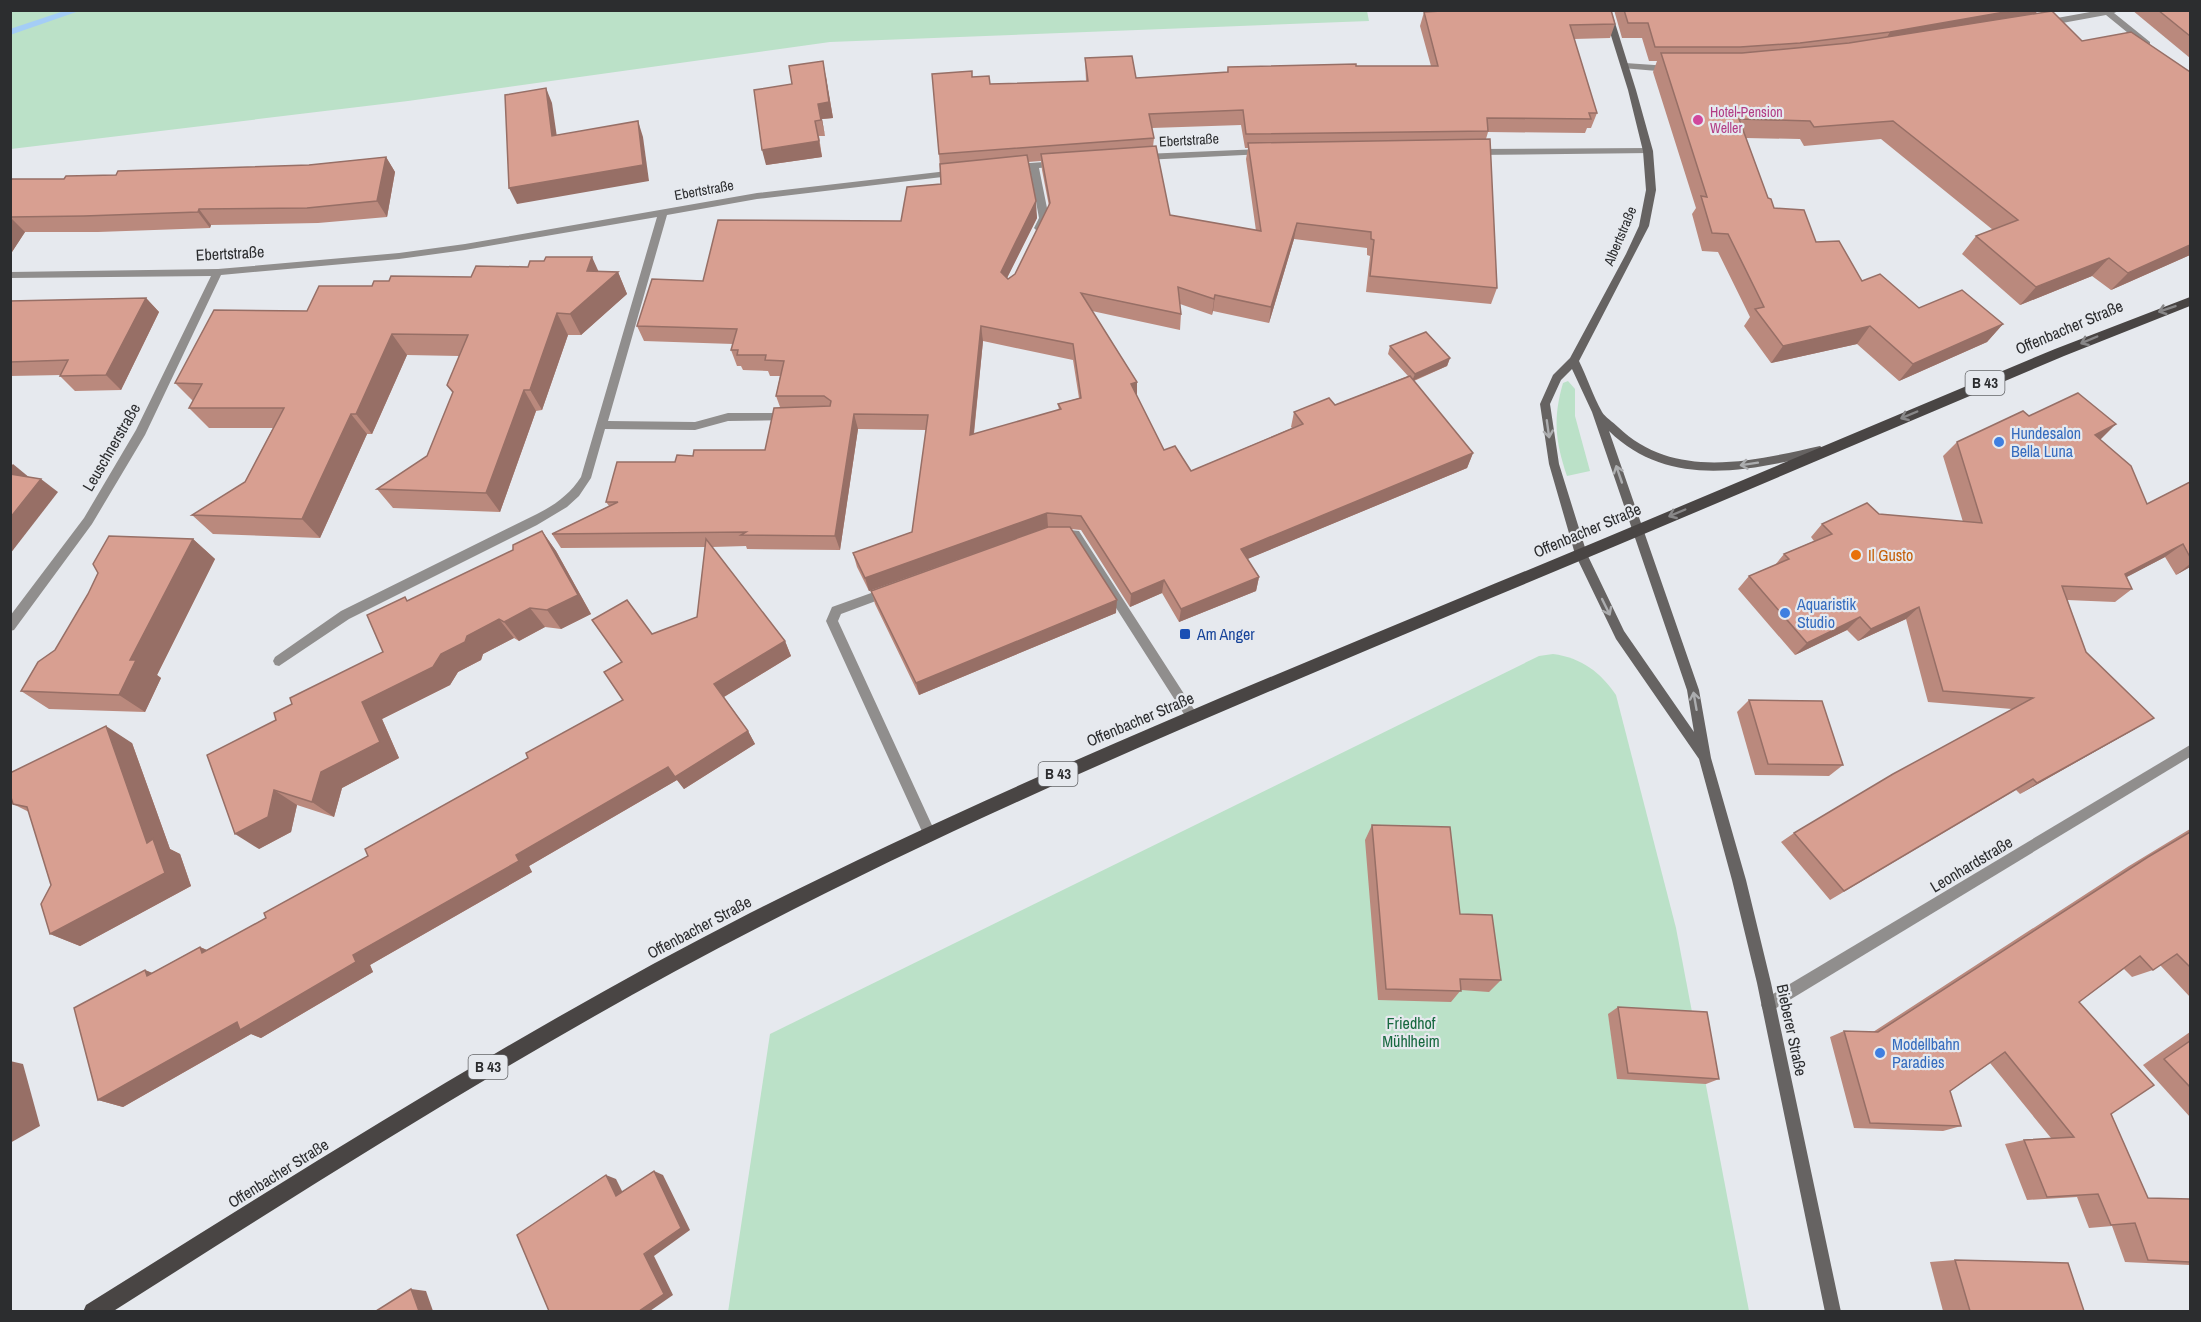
<svg xmlns="http://www.w3.org/2000/svg" width="2201" height="1322" font-family="'Archivo Narrow',sans-serif">
<rect width="100%" height="100%" fill="#e6e9ee"/>
<g fill="#bbe1c8">
<polygon points="1367,11 1369,21 830,42 408,101 11,149 11,11"/>
<path d="M1568 381 1575 389V416L1590 471 1567 476C1555 440 1553 418 1563 383Z"/>
<path d="M1553 654C1582 658 1600 672 1616 695L1676 928 1749 1311 728 1312 770 1034 1539 656Z"/>
</g>
<g fill="none" stroke-linecap="round" stroke-linejoin="round">
<polygon fill="#a4cdf6" fill-rule="evenodd" points="67,10 82,10 10,35 10,29"/>
<g fill="#908e8d" fill-rule="evenodd">
<polygon points="1060,529 1079,531 1197,714 1199,718 1197,722 1193,723 1189,722 1072,539 1056,537 1054,534"/>
<polygon points="888,587 892,589 894,592 892,595 841,614 838,621 936,834 935,838 930,840 925,838 826,621 832,607"/>
</g>
<g fill="#908e8d" fill-rule="evenodd">
<polygon points="2101,10 2121,10 2114,13 2150,42 2150,46 2144,46 2106,15 2046,26 2042,23 2046,20"/>
<polygon points="1625,63 1669,66 1673,69 1669,72 1622,68 1622,64"/>
<polygon points="1648,148 1651,149 1651,153 1474,155 1469,152 1474,149"/>
<polygon points="1261,149 1266,152 1264,154 1144,160 1139,157 1144,154"/>
<polygon points="1058,161 1063,164 1061,166 1039,168 1049,218 1042,230 1036,230 1034,228 1039,218 1030,169 1015,170 1010,167 1015,164"/>
<path d="M956 170 961 173 959 175 757 199 667 215 608 421 695 422 728 413H786L791 417 790 420 728 421 695 430 605 429 591 478 579 496 567 507 537 525 349 619 279 666 275 665 273 661 275 657 341 611 537 514C555 505 570 494 581 477L657 217 465 250 399 259 221 275 145 435 92 524 14 630 10 631V616L84 518 136 430 211 276 10 278V272L218 269 399 253 465 244 757 193Z"/>
<polygon points="2190,745 2190,757 1773,1010 1768,1012 1763,1010 1761,1005 1763,1000"/>
</g>
<path fill="#666362" fill-rule="evenodd" d="M1603 10H1611L1636 90 1653 151 1656 190 1649 226 1579 361C1587 377 1593 396 1602 412 1605 417 1613 422 1618 427 1674 481 1753 461 1820 446L1825 450 1820 454C1748 471 1668 489 1609 431L1699 690 1711 758 1746 880 1771 983 1841 1312H1825L1757 983 1732 880 1699 759 1616 639 1575 554 1549 464 1540 404 1553 375 1570 358 1626 254 1639 226 1646 190 1643 151 1628 90ZM1572 369 1592 412 1687 690 1694 732 1624 631 1587 554 1559 464 1550 404 1561 380Z"/>
<path fill="#494544" fill-rule="evenodd" d="M2190 297V306L2064 356C1869 438 1675 522 1479 603 1237 705 994 805 761 926 537 1041 325 1177 112 1312H83L86 1305C304 1169 521 1030 750 913 983 795 1224 696 1465 596 1662 515 1858 431 2055 349Z"/>
</g>
<g fill="#ba897d" fill-rule="evenodd">
<polygon points="1614,10 2038,10 2036,13 2190,255 2111,290 2092,276 2020,305 1962,254 1976,236 1993,230 1881,139 1804,146 1800,139 1746,138 1768,198 1774,208 1862,281 1919,308 2003,324 1987,342 1899,381 1857,344 1771,363 1744,326 1750,317 1718,252 1702,251 1692,214 1696,208 1653,72 1657,61 1649,61 1642,38 1622,38"/>
<polygon points="2132,10 2190,10 2190,58"/>
<path d="M1424 12 1615 24 1610 38 1574 39 1597 113 1591 128H1587L1585 133 1488 132 1486 139 1497 288 1491 304 1366 292 1370 256 1367 255V248L1294 239 1269 323 1213 311 1212 315 1180 304 1181 314 1180 330 1092 311 1137 382V396L1164 450 1191 471 1292 428 1291 427 1294 412 1335 405 1408 376 1388 354 1390 346 1450 358 1447 366 1414 381 1473 453 1467 468 1247 559 1259 577 1256 591 1179 622 1162 593 1130 607 1081 530 1071 529 1116 613 919 695 875 604 871 591 1055 527H1048L869 591 857 567 853 553 912 532 926 430 858 429 840 550 747 549 746 546 712 547 785 641 791 656 724 697 748 731 755 744 684 789 677 780 529 866 532 872 370 965 373 972 261 1038 251 1034 123 1107 98 1100 145 970 152 973 200 947 207 950 266 918 623 700 621 662 652 634 697 617 705 547 561 548 552 534 609 506 606 502 675 462 693 456 765 450 780 407 776 396 780 376H770L768 371 743 370 741 366H737L731 350 733 344 644 341 637 326 703 281 901 221 941 184 939 154 972 77 990 84 1086 81 1085 58 1136 78 1227 72 1228 67 1431 66 1420 26ZM1241 125 1245 148H1248L1246 159 1256 231 1170 215 1153 147 1154 138 1152 128ZM1041 161 1042 170 1049 206 1015 274 1008 279 1007 278 1037 218 1028 162ZM983 341 1073 360 1079 398 1058 404 1059 410 974 434Z"/>
<polygon points="826,76 833,118 822,119 825,136 819,136 822,157 766,165 792,84"/>
<polygon points="386,157 395,172 387,217 318,223 211,225 210,228 98,232 25,232 10,255 10,179 64,179 309,165"/>
<polygon points="598,271 618,272 627,294 581,335 568,335 542,410 536,411 500,512 393,508 377,489 427,456 453,393 447,385 459,356 407,355 372,434 367,434 320,538 213,534 192,515 245,482 273,428 209,428 189,408 193,401 175,383 307,311 372,286 471,277"/>
<polygon points="146,298 159,312 121,390 75,391 60,376 61,375 10,376 10,301"/>
<polygon points="2029,416 2100,439 2147,504 2190,482 2190,567 2176,575 2165,557 2126,577 2132,589 2115,602 2067,600 2086,652 2135,729 2020,794 2016,790 1830,900 1781,842 1794,833 2012,709 1928,702 1906,619 1858,641 1847,630 1795,655 1738,589 1749,576 1775,565 1784,554 1814,541 1811,537 1822,524 1963,522 1943,456 1957,442"/>
<polygon points="542,531 556,551 591,614 561,629 545,627 519,641 514,638 483,654 481,660 458,672 450,685 382,719 399,758 342,788 334,817 297,805 291,832 259,849 276,720 292,704 383,652 408,601 513,550"/>
<polygon points="193,539 215,559 157,675 161,678 145,712 49,709 21,691 55,650"/>
<polygon points="1749,700 1843,765 1829,776 1755,775 1737,712"/>
<polygon points="132,743 170,849 180,854 191,886 80,946 50,934 51,885 45,861 29,812 13,804"/>
<polygon points="1372,825 1460,914 1501,980 1489,992 1461,990 1451,1002 1378,1000 1365,840"/>
<polygon points="2190,829 2190,997 2160,965 2153,970 2132,977 2124,969 2079,1002 2111,1114 2148,1198 2190,1199 2190,1265 2125,1262 2112,1226 2089,1228 2077,1197 2027,1200 2005,1144 2024,1140 2051,1138 1990,1063 1950,1091 1961,1126 1943,1131 1854,1128 1830,1037 1844,1031 1873,1032 2129,866"/>
<polygon points="1618,1007 1719,1079 1706,1084 1617,1079 1608,1014"/>
<polygon points="2190,1032 2190,1117 2143,1065"/>
<polygon points="1955,1260 2084,1311 1943,1311 1930,1262"/>
</g>
<g fill="#976f66">
<polygon points="2016,10 2038,10 2030,21 1881,47 1890,32"/>
<polygon points="823,61 833,118 822,119 825,136 818,104"/>
<polygon points="546,88 552,103 559,151 552,136"/>
<polygon points="638,121 643,137 649,181 517,204 509,188"/>
<polygon points="815,121 822,157 766,165 762,150"/>
<polygon points="386,157 395,172 387,217 377,201"/>
<polygon points="1036,201 1037,218 1002,288 1001,272"/>
<polygon points="199,209 211,225 210,228 198,212"/>
<polygon points="10,217 25,232 10,255"/>
<polygon points="1297,223 1294,239 1269,323 1271,307"/>
<polygon points="2190,245 2190,255 2111,290 2128,273"/>
<polygon points="592,257 602,279 618,272 627,294 581,335 570,314 587,271"/>
<polygon points="2109,258 2092,276 2020,305 2036,287"/>
<polygon points="1215,295 1213,311 1212,315 1214,299"/>
<polygon points="146,298 159,312 121,390 106,375"/>
<polygon points="557,313 568,335 542,410 530,390"/>
<polygon points="2003,324 1987,342 1899,381 1913,364"/>
<polygon points="981,326 983,341 972,450 970,435"/>
<polygon points="1870,326 1857,344 1771,363 1783,346"/>
<polygon points="392,334 407,355 372,434 356,414"/>
<polygon points="1450,358 1447,366 1412,381 1415,374"/>
<polygon points="1137,382 1137,397 1131,384"/>
<polygon points="524,390 536,411 500,512 486,493"/>
<polygon points="351,414 367,434 320,538 302,519"/>
<polygon points="854,414 858,429 840,550 835,536"/>
<polygon points="2116,424 2101,439 2080,449 2095,435"/>
<polygon points="1473,453 1467,468 1238,563 1241,549"/>
<polygon points="13,464 30,478 10,477 10,467"/>
<polygon points="41,479 58,492 10,554 10,518"/>
<polygon points="1047,513 1048,527 869,591 865,578"/>
<polygon points="542,531 556,551 591,614 561,629 547,610"/>
<polygon points="193,539 215,559 157,675 161,678 145,712 119,695 130,660"/>
<polygon points="2183,544 2165,557 2108,587 2125,574"/>
<polygon points="2190,564 2190,567 2176,575"/>
<polygon points="1259,577 1256,591 1179,622 1181,609"/>
<polygon points="1164,580 1162,593 1130,607 1131,594"/>
<polygon points="1117,600 1116,613 919,695 916,683"/>
<polygon points="1919,607 1906,619 1858,641 1871,629"/>
<polygon points="530,608 545,627 519,641 504,622"/>
<polygon points="1860,617 1847,630 1795,655 1807,643"/>
<polygon points="499,619 514,638 483,654 481,660 458,672 450,685 382,719 399,758 342,788 334,817 312,802 321,772 362,702 441,654 467,636"/>
<polygon points="785,641 791,656 722,698 714,684"/>
<polygon points="2154,718 2135,729 2020,794 2037,783"/>
<polygon points="106,726 132,743 170,849 180,854 191,886 80,946 50,934 147,843"/>
<polygon points="748,731 755,744 684,789 677,780 529,866 532,872 370,965 373,972 261,1038 251,1034 123,1107 98,1100 353,955 516,855 668,767"/>
<polygon points="274,790 297,805 291,832 259,849 235,834"/>
<polygon points="200,947 220,956 202,953"/>
<polygon points="145,970 167,979 147,976"/>
<polygon points="10,1061 23,1064 40,1126 10,1143"/>
<polygon points="654,1171 663,1175 690,1230 654,1256 673,1295 650,1311 639,1311"/>
<polygon points="606,1175 616,1179 626,1199 616,1196"/>
<polygon points="411,1289 426,1291 433,1311 419,1311"/>
</g>
<g fill="#d89f91" stroke="#976f66" stroke-width="1.5" fill-rule="evenodd">
<polygon points="1460,10 1611,10 1615,24 1570,25 1597,113 1589,113 1591,119 1487,118 1488,131 1246,134 1243,110 1149,114 1154,138 939,154 932,74 972,71 972,77 989,76 990,84 1088,81 1085,58 1132,56 1136,78 1228,72 1228,67 1356,64 1356,66 1438,66 1424,12"/>
<polygon points="1624,10 2016,10 1890,32 1800,43 1740,47 1655,47 1648,23 1628,23"/>
<polygon points="2158,10 2190,10 2190,36"/>
<polygon points="2052,11 2082,41 2131,32 2190,72 2190,245 2128,273 2109,258 2036,287 1976,236 2018,220 1893,121 1814,127 1810,121 1739,119 1768,198 1771,199 1774,208 1804,210 1816,242 1839,241 1862,281 1880,274 1919,308 1962,290 2003,324 1913,364 1870,326 1783,346 1755,309 1764,307 1728,234 1712,233 1701,196 1707,197 1661,53 1742,53 1849,43"/>
<polygon points="823,61 829,102 818,104 821,120 815,121 819,141 762,150 754,90 792,84 789,66"/>
<polygon points="546,88 552,136 638,121 643,165 509,188 505,95"/>
<path d="M1490 139 1497 288 1370 276 1374 240 1371 239V232L1297 223 1271 307 1215 295 1214 299 1178 287 1181 314 1081 293 1137 382 1131 384 1164 450 1175 446 1191 471 1303 424 1294 412 1329 398 1335 405 1410 376 1473 453 1241 549 1259 577 1181 609 1164 580 1131 594 1081 516 1047 513 865 578 853 553 912 532 928 415 854 414 835 536 741 535 746 532 552 534 618 502H606L617 462H675L677 455 693 456 694 450H765L774 408 830 406 831 401 824 396H776L784 361 765 360 766 355H737L738 350H731L737 329 637 326 652 279 703 281 718 220 901 221 907 187 941 184 940 164 1027 155 1036 201 1001 272 1008 279 1015 274 1050 203 1041 154 1156 146 1170 215 1261 231 1248 143ZM981 326 1073 344 1081 398 1058 404 1061 409 970 435Z"/>
<polygon points="386,157 377,201 307,208 199,209 198,212 84,216 10,217 10,179 64,179 66,176 116,175 118,171 309,165"/>
<polygon points="546,257 592,257 587,271 618,272 570,314 557,313 530,390 524,390 486,493 377,489 427,456 453,392 447,385 468,335 392,334 356,414 351,414 302,519 192,515 245,482 284,408 189,408 202,384 175,383 214,310 307,311 319,286 372,286 374,281 389,281 391,276 471,277 476,266 528,267 530,261 544,261"/>
<polygon points="146,298 106,375 60,376 68,360 10,362 10,301"/>
<polygon points="1426,332 1450,358 1415,374 1390,346"/>
<polygon points="2078,393 2116,424 2095,435 2131,466 2147,504 2190,482 2190,557 2183,544 2125,574 2132,589 2062,586 2086,652 2154,718 2037,783 2033,779 1844,891 1794,833 1893,774 2033,698 1943,691 1919,607 1871,629 1860,617 1807,643 1749,576 1789,559 1784,554 1832,534 1822,524 1867,503 1879,514 1982,523 1957,442 2023,411 2029,416"/>
<polygon points="10,474 41,479 10,518"/>
<polygon points="1048,527 1070,527 1117,600 916,683 871,591"/>
<polygon points="542,531 578,595 547,610 530,608 504,622 499,619 467,636 465,642 441,654 433,667 362,702 380,742 321,772 312,802 274,790 268,817 235,834 207,755 276,720 274,713 292,704 290,698 383,652 367,615 405,597 407,601 513,550 513,545"/>
<polygon points="109,536 193,539 130,660 136,660 119,695 21,691 38,662 55,650 88,594 98,573 93,564"/>
<polygon points="706,539 785,641 714,684 748,731 675,777 668,767 516,855 519,861 353,955 356,962 240,1030 237,1022 98,1100 74,1008 145,970 147,976 200,947 202,953 266,918 264,913 368,856 365,849 528,758 526,753 623,700 604,672 622,662 592,620 627,600 652,634 697,617"/>
<polygon points="1749,700 1822,701 1843,765 1768,764"/>
<polygon points="106,726 147,843 153,839 165,873 50,934 41,904 51,885 27,807 13,804 10,794 10,773"/>
<polygon points="1372,825 1450,827 1460,914 1492,915 1501,980 1460,979 1461,991 1386,989"/>
<polygon points="2190,832 2190,967 2177,954 2153,970 2140,956 2079,1002 2154,1085 2111,1114 2148,1198 2190,1199 2190,1262 2148,1260 2135,1223 2111,1225 2098,1194 2047,1197 2024,1140 2074,1137 2005,1052 1950,1091 1961,1126 1870,1123 1844,1031 1878,1032 2148,857"/>
<polygon points="1618,1007 1707,1012 1719,1079 1628,1073"/>
<polygon points="2190,1041 2190,1087 2164,1059"/>
<polygon points="654,1171 681,1228 644,1254 664,1294 639,1311 549,1311 517,1235 606,1175 616,1196"/>
<polygon points="1955,1260 2068,1263 2084,1311 1970,1311"/>
<polygon points="411,1289 419,1311 376,1311"/>
</g>
<defs><path id="oneway-shaft" d="M-6 0H5M1.5-3L5.5 0L1.5 3" fill="none" stroke-width="1.6" stroke-linecap="round" stroke-linejoin="round" transform="scale(1.5)"/></defs>
<g stroke="#888788">
<use href="#oneway-shaft" transform="translate(2167 309) rotate(161)"/>
<use href="#oneway-shaft" transform="translate(2089 340) rotate(157)"/>
<use href="#oneway-shaft" transform="translate(1909 415) rotate(157)"/>
<use href="#oneway-shaft" transform="translate(1677 513) rotate(157)"/>
</g>
<g stroke="#acadaf">
<use href="#oneway-shaft" transform="translate(1548 429) rotate(82)"/>
<use href="#oneway-shaft" transform="translate(1749 464) rotate(171)"/>
<use href="#oneway-shaft" transform="translate(1619 474) rotate(-109)"/>
<use href="#oneway-shaft" transform="translate(1606 607) rotate(64)"/>
<use href="#oneway-shaft" transform="translate(1695 701) rotate(-100)"/>
</g>
<circle fill="#d1479c" stroke="#e6e9ee" stroke-width="2" cx="1698" cy="120" r="6"/>
<g fill="#3f7fe0" stroke="#e6e9ee" stroke-width="2">
<circle cx="1999" cy="442" r="6"/>
<circle cx="1785" cy="613" r="6"/>
<circle cx="1880" cy="1053" r="6"/>
</g>
<circle fill="#e8710a" stroke="#e6e9ee" stroke-width="2" cx="1856" cy="555" r="6"/>
<rect fill="#1a4fb4" stroke="#e6e9ee" stroke-width="2" x="1179" y="628" width="12" height="12" rx="3"/>
<g text-anchor="middle" stroke-width="4.5" stroke-linejoin="round" paint-order="stroke">
<g font-size="14" fill="#b23c85" stroke="#e6e9ee" text-anchor="start">
<text x="1710" y="117">Hotel-Pension<tspan x="1710" dy="16">Weller</tspan></text>
</g>
<g font-size="14" fill="#2c2d2f" stroke="#e6e9ee">
<text transform="translate(1189 140) rotate(-3)" y="5">Ebertstraße</text>
<text transform="translate(704 190) rotate(-10)" y="5">Ebertstraße</text>
<text transform="translate(1620 236) rotate(-67)" y="5">Albertstraße</text>
</g>
<g fill="#e6e9ee" stroke="#646568" stroke-width="1.5">
<rect x="1965.5" y="371" width="39" height="24" rx="4.5"/>
<rect x="1038.5" y="762" width="39" height="24" rx="4.5"/>
<rect x="468.5" y="1055" width="39" height="24" rx="4.5"/>
</g>
<g font-size="15" font-weight="bold" fill="#2c2d2f">
<text x="1985" y="388">B 43</text>
<text x="1058" y="779">B 43</text>
<text x="488" y="1072">B 43</text>
</g>
<g font-size="16" fill="#2c2d2f" stroke="#e6e9ee">
<text transform="translate(230 253) rotate(-3)" y="6">Ebertstraße</text>
<text transform="translate(2069 327) rotate(-23)" y="6">Offenbacher Straße</text>
<text transform="translate(111 447) rotate(-60)" y="6">Leuschnerstraße</text>
<text transform="translate(1587 530) rotate(-23)" y="6">Offenbacher Straße</text>
<text transform="translate(1140 719) rotate(-23)" y="6">Offenbacher Straße</text>
<text transform="translate(1971 864) rotate(-31)" y="6">Leonhardstraße</text>
<text transform="translate(699 927) rotate(-28)" y="6">Offenbacher Straße</text>
<text transform="translate(1792 1030) rotate(78)" y="6">Bieberer Straße</text>
<text transform="translate(278 1173) rotate(-32)" y="6">Offenbacher Straße</text>
</g>
<g font-size="16" fill="#366cbe" stroke="#e6e9ee" text-anchor="start">
<text x="2011" y="439">Hundesalon<tspan x="2011" dy="18">Bella Luna</tspan></text>
<text x="1797" y="610">Aquaristik<tspan x="1797" dy="18">Studio</tspan></text>
<text x="1892" y="1050">Modellbahn<tspan x="1892" dy="18">Paradies</tspan></text>
</g>
<g font-size="16" fill="#c56008" stroke="#e6e9ee" text-anchor="start">
<text x="1868" y="561">Il Gusto</text>
</g>
<g font-size="16" fill="#164399" stroke="#e6e9ee" text-anchor="start">
<text x="1197" y="640">Am Anger</text>
</g>
<g font-size="16" fill="#16683f" stroke="#e6e9ee">
<text x="1411" y="1029">Friedhof<tspan x="1411" dy="18">Mühlheim</tspan></text>
</g>
</g>
<rect width="2201" height="1322" fill="none" stroke="#2c2d2f" stroke-width="24"/>
</svg>
